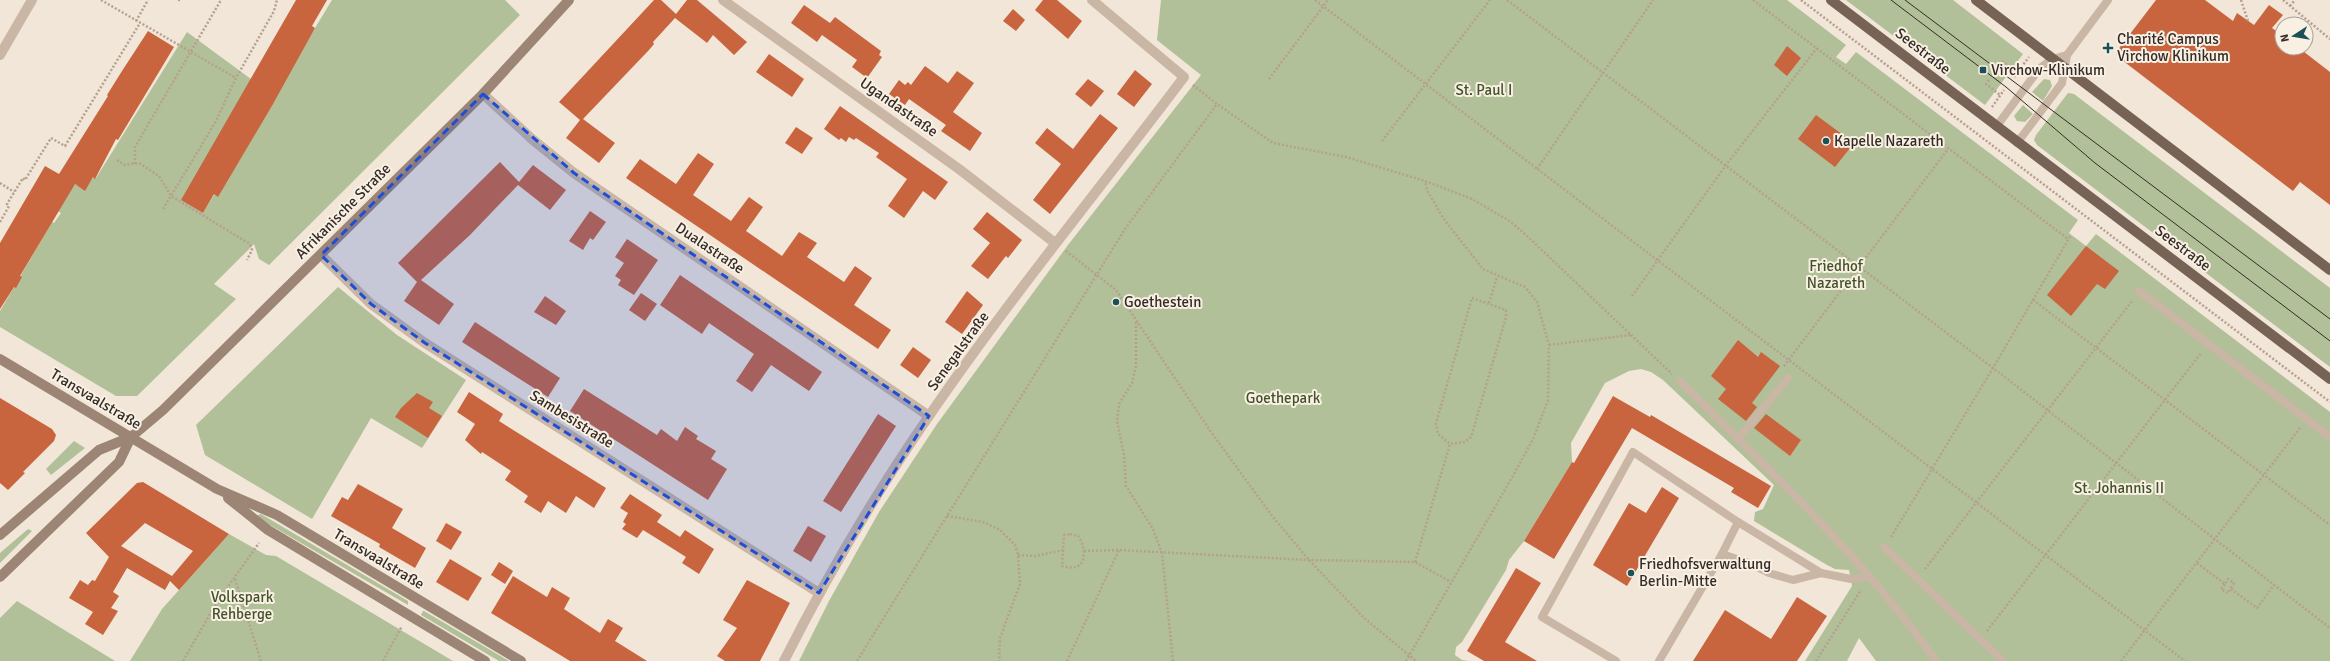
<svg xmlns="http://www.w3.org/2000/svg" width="2330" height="661" font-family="Signika,sans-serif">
<rect width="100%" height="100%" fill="#f1e6d8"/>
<g fill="#b1c098">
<polygon points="332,0 505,0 520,15 269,265 259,259 254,244 214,284 236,299 137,396 116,396 0,327 0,311 52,222 54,223 61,213 58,211 73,183 85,190 93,177 96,178 187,32 255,82 182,200 203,213"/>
<polygon points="1161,0 1787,0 1846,45 1836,57 1846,64 1856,52 2078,220 2069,233 2086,246 2096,234 2330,412 2330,661 1876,661 1859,638 1847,661 1805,661 1852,586 1849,570 1835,569 1827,565 1754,521 1755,512 1763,509 1774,485 1663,380 1651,372 1641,369 1629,371 1605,383 1571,443 1572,462 1524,541 1509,560 1506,570 1462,642 1456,647 1455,655 1462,660 1469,661 799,661 829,601 879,512 937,424 1068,245 1201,75 1157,40"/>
<polygon points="1846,0 1953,0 2023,54 1985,105"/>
<polygon points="2044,79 2050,80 2052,86 2043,101 2032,92"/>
<polygon points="2068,93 2074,94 2330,288 2330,367 2037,145 2034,140 2036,135"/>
<polygon points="2023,105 2033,114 2025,122 2017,121 2014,116"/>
<polygon points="338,287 397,335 466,380 422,448 371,418 312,519 205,455 196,425"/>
<polygon points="74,441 85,448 51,475 46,469"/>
<polygon points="261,514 408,601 408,605 258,518 258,515"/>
<polygon points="28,529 32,531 0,563 0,553"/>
<polygon points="229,534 266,555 276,556 453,661 130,661 162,609"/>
<polygon points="17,601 115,661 0,661 0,618"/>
<polygon points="423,611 424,611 509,661 499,661 421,615"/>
</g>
<g fill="#c8653f" fill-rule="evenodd">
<polygon points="296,0 327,0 312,26 315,28 273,104 218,197 214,194 203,213 181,200"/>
<polygon points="654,0 661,0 676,14 687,0 697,0 747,42 734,55 713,35 707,43 675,18 653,42 654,44 649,50 583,119 615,143 599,163 566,138 580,120 559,102"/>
<polygon points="1043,0 1057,0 1082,21 1068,39 1035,10"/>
<polygon points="2156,0 2205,0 2233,21 2237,13 2254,25 2269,5 2283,15 2272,28 2282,35 2282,48 2299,48 2330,72 2330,205 2300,182 2293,191 2118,57 2116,54 2120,47"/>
<polygon points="804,5 830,23 835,17 881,51 879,55 882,57 867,78 852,67 857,60 822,35 817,42 791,23"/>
<polygon points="1013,9 1025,20 1016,31 1003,21"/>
<polygon points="148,31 174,47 118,140 116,139 95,179 93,177 85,191 75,184 20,276 22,277 16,288 14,287 0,309 0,243 45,166 59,174 108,96 107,95 122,71"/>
<polygon points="1787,46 1801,58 1787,76 1774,65"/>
<polygon points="769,54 804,79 792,97 756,72"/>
<polygon points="925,66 948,83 957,71 974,83 953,112 982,133 970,151 941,131 946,125 909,99 905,105 889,94 899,80 905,85 908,82 911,85"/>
<polygon points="1135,70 1152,84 1134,107 1117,94"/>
<polygon points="1088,79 1104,91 1091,107 1075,94"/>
<polygon points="840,106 948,182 935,200 923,191 904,218 888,206 907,179 876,157 879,153 856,138 854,140 849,137 846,142 841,138 839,140 824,129"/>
<polygon points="1100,114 1118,128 1050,214 1033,200 1061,164 1035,143 1047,128 1073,149"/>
<polygon points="1816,115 1854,143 1835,167 1798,139"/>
<polygon points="796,127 813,138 802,154 785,143"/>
<polygon points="698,153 714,164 693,195 731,221 749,197 763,207 746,231 782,256 799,232 817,243 807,257 844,282 855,266 872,278 854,305 891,330 878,349 626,178 640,159 676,184"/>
<polygon points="500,162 519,182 533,165 566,190 550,210 518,185 470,235 421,280 454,304 439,325 404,301 417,282 398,263"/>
<polygon points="590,211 606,222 593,240 590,238 583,250 569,241"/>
<polygon points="987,212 1022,240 1008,258 1006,256 988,279 971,266 990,243 973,229"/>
<polygon points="627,239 658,260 634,295 618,285 621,280 615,276 624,263 615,257"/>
<polygon points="2086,246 2119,271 2105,289 2097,284 2071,316 2047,295"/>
<polygon points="680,275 822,372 809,391 771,365 752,392 736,381 754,354 709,323 702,334 660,305"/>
<polygon points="967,291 983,305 962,334 945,322"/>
<polygon points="641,293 657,304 645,321 629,310"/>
<polygon points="545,296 566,311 556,325 534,312"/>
<polygon points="475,322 560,378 548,397 462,342"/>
<polygon points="1738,340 1758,357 1761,352 1780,366 1752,403 1757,407 1746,421 1718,399 1726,389 1711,376"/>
<polygon points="913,347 931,360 918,378 900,365"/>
<polygon points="584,389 657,435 661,429 677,441 685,427 698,436 696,439 716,451 711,459 727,469 708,500 570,411"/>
<polygon points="469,392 503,414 499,421 606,488 594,508 576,496 566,513 548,501 541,513 524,502 528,496 505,480 511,471 482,452 481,454 465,440 475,424 457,412"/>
<polygon points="417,393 433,402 429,408 442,416 428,438 395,417 401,408"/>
<polygon points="1613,396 1650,417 1651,415 1771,486 1758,508 1731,492 1734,488 1632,428 1554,559 1524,541 1572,462 1574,463"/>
<polygon points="0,398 52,429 56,435 54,441 23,472 25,473 8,490 0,483"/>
<polygon points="878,414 896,426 841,512 823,501"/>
<polygon points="1766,414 1801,440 1790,456 1754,428"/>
<path d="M143 482 229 534 179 590 170 581 165 590 127 568 113 592 119 596 111 608 118 611 103 635 85 624 93 612 69 598 80 580 88 585 92 580 95 581 109 557 86 533 137 483ZM145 523 193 551 172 576 121 546Z"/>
<polygon points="358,484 403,509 392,528 426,548 415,568 379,547 380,544 331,516 342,497 348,500"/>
<polygon points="1662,487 1679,498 1627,586 1593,565 1629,503 1646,513"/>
<polygon points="630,494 662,515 657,522 680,537 685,530 714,549 699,574 682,563 686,557 656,538 643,530 637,538 622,529 626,524 623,522 628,513 620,508"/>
<polygon points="446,523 462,532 451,550 436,541"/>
<polygon points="808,526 826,536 811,562 793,551"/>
<polygon points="450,559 482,578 468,601 436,582"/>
<polygon points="499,562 513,571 505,584 491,575"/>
<polygon points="1516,568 1541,583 1505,642 1537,661 1484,661 1467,651"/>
<polygon points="513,576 547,597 552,587 570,598 564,609 600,633 608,619 623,628 615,641 647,661 570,661 491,613"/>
<polygon points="747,580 790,603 760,661 725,661 717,656 737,628 723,620"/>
<polygon points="1797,597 1827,616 1797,661 1693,661 1725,610 1771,639"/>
</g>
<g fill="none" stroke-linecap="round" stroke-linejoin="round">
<g stroke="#b5a08e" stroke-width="2.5" stroke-dasharray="2 2" stroke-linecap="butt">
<polyline points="101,0 236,78"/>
<polyline points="178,0 181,0"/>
<polyline points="1315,0 2185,661"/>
<polyline points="1507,0 1993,368 2330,628"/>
<polyline points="1753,0 2068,239"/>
<polyline points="1801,0 2330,402"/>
<polyline points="2241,0 2248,21"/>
<polyline points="2283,0 2330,39"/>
<polyline points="2290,6 2295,0"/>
<polyline points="136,21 148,0"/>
<polyline points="1999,66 2003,62 2017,73"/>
<polyline points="2014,77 2029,57"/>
<polyline points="1269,79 1328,0"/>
<polyline points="1989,80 1986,84 2000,95"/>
<polyline points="1193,85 1217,104 1273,143 1346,157 1425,181 1472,199 1508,220 1525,234 1672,374"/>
<polyline points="1992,107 2004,90"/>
<polyline points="1382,141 1490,0"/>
<polyline points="117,160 124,165 139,163 159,176 171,196 250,244 252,250 247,260"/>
<polyline points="135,164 135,147 221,0"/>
<polyline points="1537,169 1653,0"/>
<polyline points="0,183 14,192"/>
<polyline points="163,209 216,121 236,78 274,11 277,0"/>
<polyline points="0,222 9,206 7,204 23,178 25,180 51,138 65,146 140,23"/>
<polyline points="1066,251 1116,290 1211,432 1273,517 1309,560 1363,617 1416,661"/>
<polyline points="1632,296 1726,165 1817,48"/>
<polygon points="1472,298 1506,310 1506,317 1471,437 1465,442 1450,444 1438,434 1436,423"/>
<polyline points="2033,300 2330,525"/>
<polyline points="1489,303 1497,277"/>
<polyline points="1136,322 1136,366 1132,383 1119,404 1117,421 1124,455 1126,486 1153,529 1162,553 1173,661"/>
<polyline points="1549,345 1631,335"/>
<polyline points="1784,366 1948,149"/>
<polyline points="947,516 983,522 1000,530 1015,545 1018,555 1020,584 1000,638 999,661"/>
<path d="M1070 534 1078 536C1084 543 1088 563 1076 567 1072 568 1066 567 1062 566L1064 535Z"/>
<polyline points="1891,537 1993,368 2071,235"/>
<polyline points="1084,551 1119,550 1309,560 1415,562 1451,582"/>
<polyline points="1018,555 1035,556 1064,550"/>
<polyline points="1415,562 1450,444"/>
<polyline points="2197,563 2225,584 2228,579 2234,583 2228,593 2221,589 2225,584"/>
<polyline points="1925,569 2132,301"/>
<polyline points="235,579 261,661"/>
<polyline points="2231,589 2257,608 2274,585"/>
<polyline points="1987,631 2201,353"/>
<polyline points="183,661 217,602 259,543"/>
<polyline points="383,661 402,626"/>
<polyline points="857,661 1125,229 1217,104"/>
<polyline points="1067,661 1119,550"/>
<polyline points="1406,661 1514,474 1534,437 1548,400 1549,345 1537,302 1525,287 1483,269 1443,218 1427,190 1425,181"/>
<polyline points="1816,661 1861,590"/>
<polyline points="2121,661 2300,428"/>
</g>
<g stroke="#c9b6a4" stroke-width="8">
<polyline points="1996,127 2039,69 2052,59 2067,55 2108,0"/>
<polyline points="2017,143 2062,83 2067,55"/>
<polyline points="2139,291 2330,437"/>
<path d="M1680 381C1769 470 1863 558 1936 661"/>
<polyline points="1738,439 1788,378"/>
<polyline points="1884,547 2003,661"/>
<polyline points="1722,554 1749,563 1769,573 1793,580 1821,573"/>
<polyline points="1616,661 1542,617 1633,452 1738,522 1821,573 1851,579 1869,577"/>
<polyline points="1659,661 1722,554 1738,522"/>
</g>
<g stroke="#c9b6a4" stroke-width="10">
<polyline points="723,0 959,169 1055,243"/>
<polyline points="0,55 32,0"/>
<polyline points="483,94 533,140 574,173 929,416"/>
<polyline points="321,255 371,304 425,343 819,593"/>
<path d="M784 661C827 576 875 494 929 416 1009 299 1099 190 1184 77L1092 0"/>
</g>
<g stroke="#9d8575" stroke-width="10">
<polyline points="0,359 217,489 277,515 521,661"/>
<polyline points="228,498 268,530 485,661"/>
<polyline points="0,535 99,450 131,437 163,410 483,94 569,0"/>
<polyline points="0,577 119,462 131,437"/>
</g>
<g stroke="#776356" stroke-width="10">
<polyline points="1831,0 2330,379"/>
<polyline points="1976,0 2330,270"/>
</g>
<g stroke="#352b26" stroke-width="1">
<polyline points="1891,0 2006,87 2095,163 2330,341"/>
<polyline points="1905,0 2330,319"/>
</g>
</g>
<path fill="#1d4ed8" fill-opacity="0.2" stroke="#1d4ed8" stroke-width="3" stroke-dasharray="8 5" stroke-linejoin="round" d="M483 94 574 173 929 416 819 593 425 343 371 304 321 255Z"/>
<g fill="#1b5057" stroke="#f9f0e4" stroke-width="1.5">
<path d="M2106 42h4v4h4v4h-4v4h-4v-4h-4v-4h4z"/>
<rect x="1979" y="66" width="8" height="8" rx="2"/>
<circle cx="1826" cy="141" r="4"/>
<circle cx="1116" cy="302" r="4"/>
<circle cx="1631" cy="573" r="4"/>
</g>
<g text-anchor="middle" stroke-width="4" stroke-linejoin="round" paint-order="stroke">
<g font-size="15" fill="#352b26" stroke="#f9f0e4" text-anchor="start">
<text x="2117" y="44">Charité Campus<tspan x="2117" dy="17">Virchow Klinikum</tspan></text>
<text x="1991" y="75">Virchow-Klinikum</text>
<text x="1834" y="146">Kapelle Nazareth</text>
<text x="1124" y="307">Goethestein</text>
<text x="1639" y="569">Friedhofsverwaltung<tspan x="1639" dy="17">Berlin-Mitte</tspan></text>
</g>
<g font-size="15" fill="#352b26" stroke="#f9f0e4">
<text transform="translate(1923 51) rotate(38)" y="5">Seestraße</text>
<text transform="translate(899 107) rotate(35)" y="5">Ugandastraße</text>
<text transform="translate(343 211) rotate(-45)" y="5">Afrikanische Straße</text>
<text transform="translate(710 248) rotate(34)" y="5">Dualastraße</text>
<text transform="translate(2183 248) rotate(37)" y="5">Seestraße</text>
<text transform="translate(958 351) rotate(-54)" y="5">Senegalstraße</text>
<text transform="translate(96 399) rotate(31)" y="5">Transvaalstraße</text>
<text transform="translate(572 419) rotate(32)" y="5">Sambesistraße</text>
<text transform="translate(379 559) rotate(31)" y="5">Transvaalstraße</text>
</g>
<g font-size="15" fill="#425329" stroke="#f9f0e4">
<text x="1484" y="95">St. Paul I</text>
<text x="1836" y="271">Friedhof<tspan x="1836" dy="17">Nazareth</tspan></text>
<text x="1283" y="403">Goethepark</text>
<text x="2119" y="493">St. Johannis II</text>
<text x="242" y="602">Volkspark<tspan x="242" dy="17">Rehberge</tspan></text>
</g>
</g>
<g transform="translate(2294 36) rotate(258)"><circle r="19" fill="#f9f0e4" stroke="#aba198"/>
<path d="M0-3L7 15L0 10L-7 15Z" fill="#1b5057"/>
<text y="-6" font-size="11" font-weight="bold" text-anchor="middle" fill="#352b26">N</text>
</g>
</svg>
